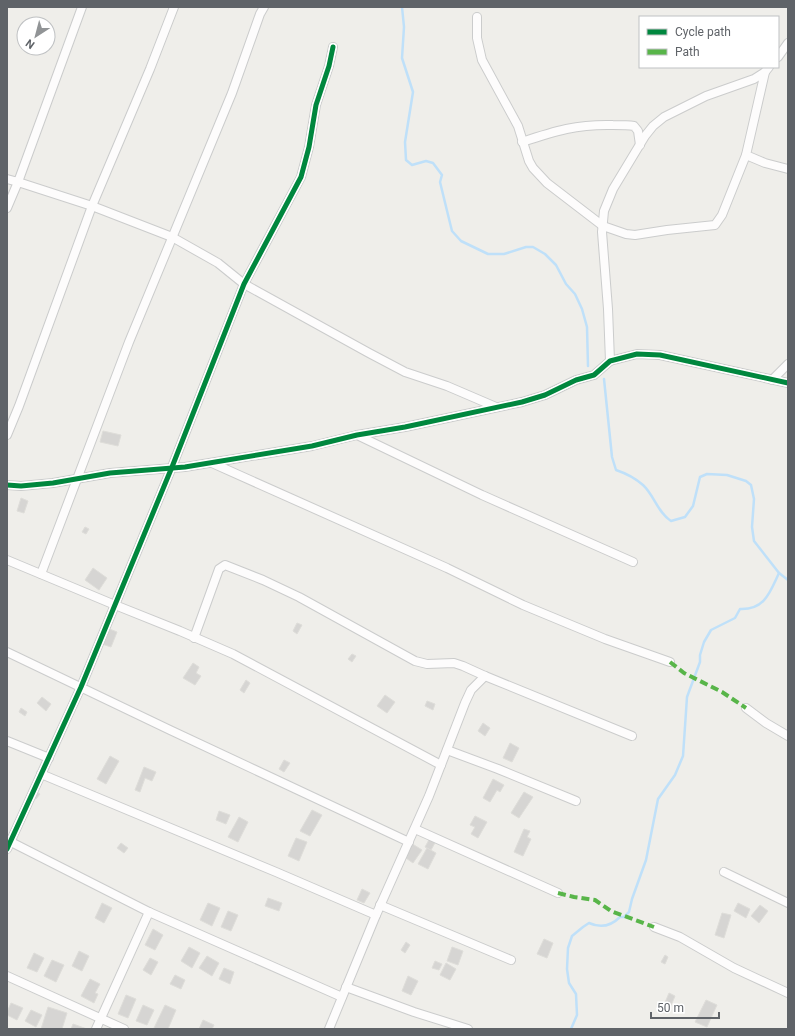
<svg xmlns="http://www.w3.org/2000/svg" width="795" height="1036" font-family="Roboto,sans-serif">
<rect width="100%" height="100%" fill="#efeeea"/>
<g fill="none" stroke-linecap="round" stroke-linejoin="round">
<g stroke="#bfe0f9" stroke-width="2.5">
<polyline points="402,7 404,27 402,58 413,92 405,142 406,160 412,165 426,161 433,163 442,175 440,182 450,223 452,231 461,241 488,254 504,254 526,247 533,247 545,254 556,265 566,284 575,294 582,309 587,327 588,366"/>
<path d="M604 379 612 457 616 470C625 473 635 478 643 485 654 495 658 513 671 521L685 517 693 506 700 477 707 474 727 475 746 481 751 485 754 499 752 527 754 541 779 573 788 580"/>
<path d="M571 1029 577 1015 576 994 569 983 567 969 568 948 572 936 583 927 589 923C600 928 611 926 620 917H624L629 912 632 899 646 860 658 799 675 775 683 756 687 697 700 662V655L704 642 711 630 735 618 740 609C765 610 770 592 779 573"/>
</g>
</g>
<g fill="#d6d5d3" stroke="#deddd9">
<polygon points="103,431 121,435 118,446 100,442"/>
<polygon points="21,498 28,501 24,513 17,511"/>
<polygon points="85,527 89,529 86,534 82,532"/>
<polygon points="93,568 107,578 99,590 85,580"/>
<polygon points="297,623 302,625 297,634 293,631"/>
<polygon points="107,628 117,632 111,647 102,644"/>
<polygon points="352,654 356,656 352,662 348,659"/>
<polygon points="193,663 199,667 196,673 201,676 195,685 183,678"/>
<polygon points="246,680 250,683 244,693 240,690"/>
<polygon points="385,695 395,702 387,713 377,706"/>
<polygon points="42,697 51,704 46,711 37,703"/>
<polygon points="427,701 435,704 433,710 425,706"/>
<polygon points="21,708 27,712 25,716 19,712"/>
<polygon points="483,723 490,728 485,736 478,731"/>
<polygon points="510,743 519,748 512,762 503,758"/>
<polygon points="110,756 119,761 106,784 97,779"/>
<polygon points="284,760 290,763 284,772 279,769"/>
<polygon points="144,767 156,772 152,781 145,778 140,792 135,790"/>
<polygon points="493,779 504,785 500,792 497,790 490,802 483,798"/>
<polygon points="35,791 40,794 36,799 32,797"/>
<polygon points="524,792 533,797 519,818 511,813"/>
<polygon points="312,810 322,815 310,836 300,831"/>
<polygon points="219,811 230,815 226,824 216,820"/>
<polygon points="475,816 487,822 478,838 471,834 475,827 470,825"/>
<polygon points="239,817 248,822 238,842 228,837"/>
<polygon points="524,829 530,831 527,837 531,839 523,856 514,852"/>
<polygon points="296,838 307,842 299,861 288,856"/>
<polygon points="430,838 436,841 431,850 425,847"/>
<polygon points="121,843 128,848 124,853 117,848"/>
<polygon points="411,843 422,850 413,863 403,856"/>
<polygon points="427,848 436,853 428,869 418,864"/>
<polygon points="362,889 370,893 364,903 357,900"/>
<polygon points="268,898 282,903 279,911 265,906"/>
<polygon points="102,903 112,908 104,923 95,918"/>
<polygon points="208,903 220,908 212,926 200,920"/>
<polygon points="738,903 750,909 746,918 734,911"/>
<polygon points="760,905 768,911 759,923 751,916"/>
<polygon points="228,911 238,915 231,931 221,927"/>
<polygon points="722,913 731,915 724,938 715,935"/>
<polygon points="153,929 163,935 155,950 145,945"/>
<polygon points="544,939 553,943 547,958 537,954"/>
<polygon points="406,942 410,945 405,953 401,950"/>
<polygon points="189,947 200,953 192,968 181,961"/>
<polygon points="452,947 463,951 458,965 447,961"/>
<polygon points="79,951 89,956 82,971 72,966"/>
<polygon points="34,953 44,958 37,972 27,968"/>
<polygon points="665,955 668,957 665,964 661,962"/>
<polygon points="207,956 219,963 212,976 199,968"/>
<polygon points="150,958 158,962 151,975 143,970"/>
<polygon points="52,960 64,965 56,982 44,976"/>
<polygon points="435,961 442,964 439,970 432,968"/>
<polygon points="446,963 456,969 450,980 440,975"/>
<polygon points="224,968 234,972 230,984 219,979"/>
<polygon points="175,975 185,980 181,989 170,984"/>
<polygon points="408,976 418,981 411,995 402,991"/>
<polygon points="90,979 100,984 95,993 98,994 94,1003 81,996"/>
<polygon points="669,993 675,996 670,1008 664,1005"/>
<polygon points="126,995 136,999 128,1018 118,1014"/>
<polygon points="706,1000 717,1005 707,1027 695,1022"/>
<polygon points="11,1003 23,1008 17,1020 7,1015 7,1012"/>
<polygon points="143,1005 154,1010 147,1025 136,1021"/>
<polygon points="165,1005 176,1010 168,1029 155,1029 154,1028"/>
<polygon points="48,1007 67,1013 62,1029 41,1029"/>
<polygon points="31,1010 42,1015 36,1027 25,1021"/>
<polygon points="203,1020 214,1025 212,1029 199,1029"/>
<polygon points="73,1024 87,1029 71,1029"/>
</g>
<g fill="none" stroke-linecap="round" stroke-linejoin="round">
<defs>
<g id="street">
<polyline points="477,17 477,38 482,60 518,126 529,161 533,168 547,183 603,226 626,234 635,235 667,230 715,225 722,215 746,155"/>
<polyline points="778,57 788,43"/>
<polyline points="765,72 746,155 765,163 788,169"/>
<path d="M522 142C555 131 577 124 613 125 620 125 628 125 634 126L638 131 640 145"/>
<polyline points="7,179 18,182 82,7"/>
<polyline points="7,208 18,182 92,206 172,237 218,263 244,284 369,353 405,372 447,386 496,407"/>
<polyline points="610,361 608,309 602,232 604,211 613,189 645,136 653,126 664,117 706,96 754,79 765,72 769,67"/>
<polyline points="772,380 788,364"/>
<polyline points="7,435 19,406 92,206 150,69 174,7"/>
<polyline points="357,435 482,495 633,562"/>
<polyline points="212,463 447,568 523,605 605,639 670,662"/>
<polyline points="7,485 21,486 53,483 110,473 185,467 312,446 357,435 405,427 522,402 545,395 576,380 594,375 610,361 637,354 660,355 788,383"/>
<polyline points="7,560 115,605 180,631 233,654 441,765"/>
<polyline points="41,574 129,342 232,93 260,14 264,7"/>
<polyline points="194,638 219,569 225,565 263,580 299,597 415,661 427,664 454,663 463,666 485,676 632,736"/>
<polyline points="7,652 170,730 409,842"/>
<polyline points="746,708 766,723 788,736"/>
<polyline points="7,741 49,758"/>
<polyline points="447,750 498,769 576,801"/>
<polyline points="41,774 276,872 376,915"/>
<polyline points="415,829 558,893"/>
<polyline points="7,840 149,912 342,997"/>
<polyline points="7,849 81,687 172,467 244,284 301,177 309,147 316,105 329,66 333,47"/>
<polyline points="724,872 788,903"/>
<polyline points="380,905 511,960"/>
<polyline points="654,927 680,937 734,968 788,993"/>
<polyline points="7,976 124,1029"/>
<polyline points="346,987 414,1012 468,1029"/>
<polyline points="96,1029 149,912"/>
<polyline points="329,1029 376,915 429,796 465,703 471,690 485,676"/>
</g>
</defs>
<use href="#street" stroke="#cbcccc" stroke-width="10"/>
<use href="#street" stroke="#fdfcfc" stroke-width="8"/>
<g stroke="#58b549" stroke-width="4" stroke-dasharray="8 4" stroke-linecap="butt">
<polyline points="670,662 684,673 722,692 746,708"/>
<polyline points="558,893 574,897 595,900 611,911 654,927"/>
</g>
<defs>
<g id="cycleway">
<polyline points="7,485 21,486 53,483 110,473 185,467 312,446 357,435 405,427 522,402 545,395 576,380 594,375 610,361 637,354 660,355 788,383"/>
<polyline points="7,849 81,687 172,467 244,284 301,177 309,147 316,105 329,66 333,47"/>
</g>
</defs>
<use href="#cycleway" stroke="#fff" stroke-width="8"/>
<use href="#cycleway" stroke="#00873e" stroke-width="5"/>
</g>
<rect width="795" height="1036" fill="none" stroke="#5f6368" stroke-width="16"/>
<rect x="639" y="16" width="140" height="52" fill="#ffffff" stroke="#bfc1c3"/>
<rect x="647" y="29" width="20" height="6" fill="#00873e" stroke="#bfc1c3"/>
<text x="675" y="36" font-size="12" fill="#5f6368">Cycle path</text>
<rect x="647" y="49" width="20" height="6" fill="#58b549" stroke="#bfc1c3"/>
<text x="675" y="56" font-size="12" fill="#5f6368">Path</text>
<g transform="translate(36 36) rotate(216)"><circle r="19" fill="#ffffff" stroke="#bfc1c3"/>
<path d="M0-3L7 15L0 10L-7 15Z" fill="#919496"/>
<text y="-6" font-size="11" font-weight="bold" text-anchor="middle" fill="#5f6368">N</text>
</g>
<path d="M651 1012v6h68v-6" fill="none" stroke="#5f6368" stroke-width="2"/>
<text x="657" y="1012" font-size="12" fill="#5f6368" stroke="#ffffff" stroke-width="3" paint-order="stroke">50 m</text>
</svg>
